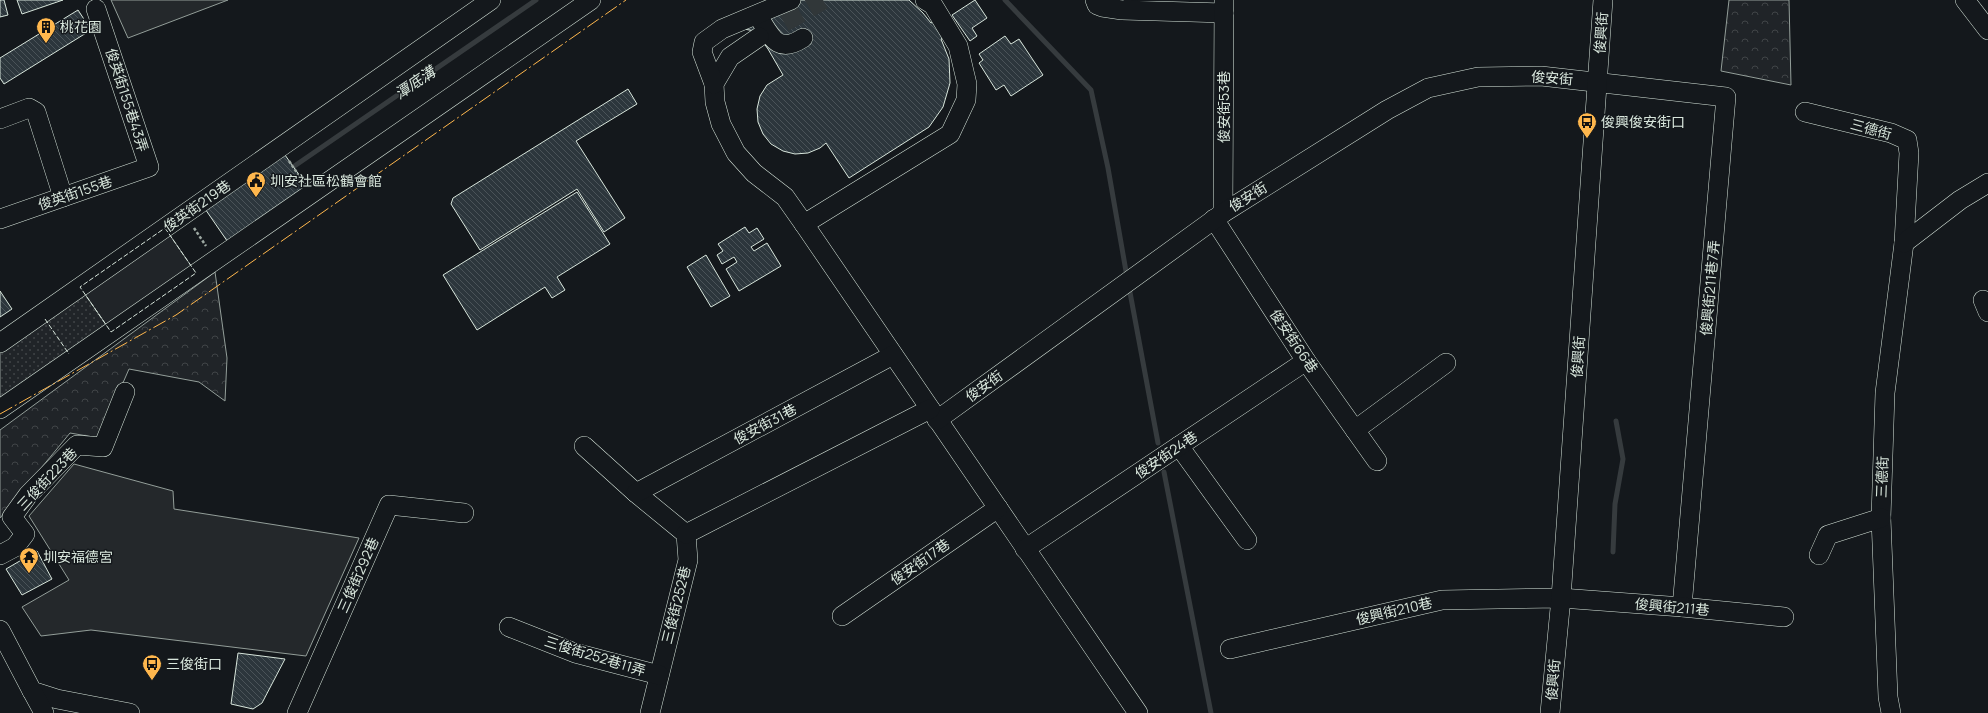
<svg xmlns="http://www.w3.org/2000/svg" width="1988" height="713" font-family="Manrope,'Noto Sans TC',sans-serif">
<defs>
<pattern id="forest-crowns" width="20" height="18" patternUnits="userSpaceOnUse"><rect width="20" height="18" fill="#202428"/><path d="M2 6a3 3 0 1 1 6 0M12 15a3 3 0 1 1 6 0" fill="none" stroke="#404447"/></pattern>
<pattern id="park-dots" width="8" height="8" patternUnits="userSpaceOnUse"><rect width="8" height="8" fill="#202428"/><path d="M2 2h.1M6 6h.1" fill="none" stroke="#404447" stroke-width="1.8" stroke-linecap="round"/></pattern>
<pattern id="building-back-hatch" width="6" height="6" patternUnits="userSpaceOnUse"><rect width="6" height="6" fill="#2c363c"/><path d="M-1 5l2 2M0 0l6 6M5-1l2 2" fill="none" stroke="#4a5358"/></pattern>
</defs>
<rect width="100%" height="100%" fill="#14181c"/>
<polygon fill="#202428" stroke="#939e99" points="165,228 196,273 111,332 80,287"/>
<g fill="url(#forest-crowns)" stroke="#939e99">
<polygon points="1729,0 1789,0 1791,85 1721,71"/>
<polygon points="215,272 227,358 225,401 199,382 129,369 99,438 70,433 0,518 0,430"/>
</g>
<polygon fill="url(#park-dots)" stroke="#939e99" points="80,287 111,332 0,409 0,343"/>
<g fill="#24282b" stroke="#939e99">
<polygon points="111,0 228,0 128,38"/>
<polygon points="74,464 173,491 174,509 359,538 306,656 91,630 41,636 22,607 69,580 29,516"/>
</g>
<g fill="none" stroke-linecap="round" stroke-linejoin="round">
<g stroke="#363b3e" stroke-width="5">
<polyline points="1005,0 1091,90 1108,168 1127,277"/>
<polyline points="293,167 536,0"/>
<polyline points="1129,287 1158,443"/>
<polyline points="1164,472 1211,713"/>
<polyline points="1613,552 1615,504 1623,459 1616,421"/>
</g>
</g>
<g fill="url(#building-back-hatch)" stroke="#d8e6dc">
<polygon points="0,0 4,0 8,15 0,17"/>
<polygon points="17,0 63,0 22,14"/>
<polygon points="774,0 909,0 923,13 931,23 937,20 946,36 941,39 949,59 950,83 943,107 929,127 849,178 826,143 820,148 808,153 795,154 783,151 771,144 763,134 758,122 757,109 760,96 767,85 783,75 768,49 755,31 738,28 695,52"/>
<polygon points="975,0 987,18 972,28 977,36 970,41 952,15"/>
<polygon points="78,10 91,30 4,84 0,78 0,58"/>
<polygon points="1005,36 1011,44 1019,39 1043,75 1011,96 1004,85 996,90 979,63 983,60 979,54"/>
<polygon points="628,89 637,104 576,141 625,218 604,232 577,189 480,250 451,204 453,198"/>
<polygon points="280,148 312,193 232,248 201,203"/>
<polygon points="577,192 610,244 557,277 565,290 552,298 545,287 477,330 443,275"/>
<polygon points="745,227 749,233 757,228 764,239 751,247 754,251 767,243 781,266 739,291 726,269 737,262 734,257 722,264 717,255 723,251 718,244"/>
<polygon points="706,255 730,296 711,307 687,267"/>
<polygon points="0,291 12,309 0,317"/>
<polygon points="37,551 52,579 22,595 6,569"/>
<polygon points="238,653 285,659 262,703 253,709 231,704"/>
</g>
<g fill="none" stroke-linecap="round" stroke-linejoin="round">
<polyline stroke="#313739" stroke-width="19" stroke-dasharray="19 10" stroke-linecap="butt" points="759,37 823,0"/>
<defs>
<g id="minor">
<polyline points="1095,0 1097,5 1102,7 1122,10 1224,13"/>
<polyline points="1965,0 1988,30"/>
<path d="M758 16C771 36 777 55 803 38"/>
<polyline points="759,37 730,57 714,84 715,102 721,124 736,153 754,173 785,197 804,224 1138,713"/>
<polyline points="714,84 702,52 704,42 722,29 791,0"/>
<polyline points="1805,112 1891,133 1907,140 1909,153 1904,243 1885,393 1881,518 1888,697 1891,713"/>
<polyline points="0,119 29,108 36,112 63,197"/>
<polyline points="1223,213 1224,0"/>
<polyline points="0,219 149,167 96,9"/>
<polyline points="1214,219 1306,361 1377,461"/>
<polyline points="804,224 950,134 966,100 967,84 958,46 933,5 925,0"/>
<polyline points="1904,243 1960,200 1988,183"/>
<polyline points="1983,300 1988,312"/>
<polyline points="0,343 491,0"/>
<polyline points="0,409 591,0"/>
<polyline points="937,420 1223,213 1387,110 1428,88 1478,77 1541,76 1726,97 1682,607"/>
<polyline points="1355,430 1446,363"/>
<polyline points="584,446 636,493 686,534 688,560 650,713"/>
<polyline points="1179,446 1247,540"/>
<polyline points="636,493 893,355"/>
<polyline points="686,534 930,409"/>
<polyline points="1025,549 1306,361"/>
<polyline points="0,555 15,547 25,534 12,517 28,495 77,445 103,447 125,392"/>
<polyline points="1819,555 1828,535 1881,518"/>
<polyline points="842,616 998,508"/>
<polyline points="509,627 575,653 659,675"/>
<polyline points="0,630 32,691 57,699 130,713"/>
<polyline points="1230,649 1442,600 1561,598 1682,607 1784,617"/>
<polyline points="32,691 44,713"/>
<polyline points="297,713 389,505 464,513"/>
<polyline points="1550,713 1561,598 1603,0"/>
</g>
</defs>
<use href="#minor" stroke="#d8e6dc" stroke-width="20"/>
<g stroke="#9da8a2" stroke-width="2.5" stroke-dasharray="3 2" stroke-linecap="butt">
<polyline points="289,161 302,180"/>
<polyline points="194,228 206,246"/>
</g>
<use href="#minor" stroke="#14181c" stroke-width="19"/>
<g stroke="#d8e6dc" stroke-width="1" stroke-dasharray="5 2" stroke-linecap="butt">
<polygon points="165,228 196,273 111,332 80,287"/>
<polyline points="45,319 69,354"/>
</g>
<polyline stroke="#ffb74d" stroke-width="1" stroke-dasharray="14 3 2 3" stroke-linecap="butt" points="0,414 176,315 626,0"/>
</g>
<defs>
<symbol id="building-pin" viewBox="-11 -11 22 30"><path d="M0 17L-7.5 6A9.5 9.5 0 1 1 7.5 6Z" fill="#ffb74d" stroke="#14181c"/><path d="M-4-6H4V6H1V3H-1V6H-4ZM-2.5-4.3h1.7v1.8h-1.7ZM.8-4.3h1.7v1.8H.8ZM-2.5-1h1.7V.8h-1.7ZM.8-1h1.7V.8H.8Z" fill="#111"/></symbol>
<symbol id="bus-pin" viewBox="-11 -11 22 30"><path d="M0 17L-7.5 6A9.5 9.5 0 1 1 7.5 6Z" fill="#ffb74d" stroke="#14181c"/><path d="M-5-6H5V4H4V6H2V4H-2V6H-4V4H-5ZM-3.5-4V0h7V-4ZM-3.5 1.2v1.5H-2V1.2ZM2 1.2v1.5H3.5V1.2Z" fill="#111"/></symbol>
<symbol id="civic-pin" viewBox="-11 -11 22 30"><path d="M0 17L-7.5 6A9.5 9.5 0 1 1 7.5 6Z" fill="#ffb74d" stroke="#14181c"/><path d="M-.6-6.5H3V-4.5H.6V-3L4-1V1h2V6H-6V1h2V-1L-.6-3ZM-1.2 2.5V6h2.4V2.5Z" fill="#111"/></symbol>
<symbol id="temple-pin" viewBox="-11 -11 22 30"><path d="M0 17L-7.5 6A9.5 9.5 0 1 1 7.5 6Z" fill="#ffb74d" stroke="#14181c"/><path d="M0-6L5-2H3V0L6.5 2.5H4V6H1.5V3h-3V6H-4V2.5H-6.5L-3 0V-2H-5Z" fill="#111"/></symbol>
</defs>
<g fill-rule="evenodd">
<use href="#building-pin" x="35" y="16" width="22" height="30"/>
<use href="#bus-pin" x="1576" y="111" width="22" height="30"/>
<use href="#civic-pin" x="245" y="170" width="22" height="30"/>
<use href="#temple-pin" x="18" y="546" width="22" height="30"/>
<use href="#bus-pin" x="141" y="653" width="22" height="30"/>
</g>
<g text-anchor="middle" stroke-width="3" stroke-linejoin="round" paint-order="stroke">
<g font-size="14" fill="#d8e6dc" stroke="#14181c" text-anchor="start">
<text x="60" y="32">桃花園</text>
<text x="1601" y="127">俊興俊安街口</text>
<text x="270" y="186">圳安社區松鶴會館</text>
<text x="43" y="562">圳安福德宮</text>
<text x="166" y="669">三俊街口</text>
</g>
<g font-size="14" fill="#d8e6dc" stroke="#14181c">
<text transform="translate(1601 33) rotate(-86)" y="5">俊興街</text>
<text transform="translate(1552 78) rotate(4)" y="5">俊安街</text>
<text transform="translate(127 100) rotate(72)" y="5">俊英街155巷43弄</text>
<text transform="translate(1224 107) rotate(-90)" y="5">俊安街53巷</text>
<text transform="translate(1871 129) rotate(15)" y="5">三德街</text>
<text transform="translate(75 193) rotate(-19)" y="5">俊英街155巷</text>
<text transform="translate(1248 197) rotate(-32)" y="5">俊安街</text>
<text transform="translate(197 206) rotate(-35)" y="5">俊英街219巷</text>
<text transform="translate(1710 288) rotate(-85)" y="5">俊興街211巷7弄</text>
<text transform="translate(1294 341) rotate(56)" y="5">俊安街66巷</text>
<text transform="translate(1578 357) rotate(-86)" y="5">俊興街</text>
<text transform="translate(984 386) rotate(-36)" y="5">俊安街</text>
<text transform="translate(765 424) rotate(-28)" y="5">俊安街31巷</text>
<text transform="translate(1166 455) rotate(-34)" y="5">俊安街24巷</text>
<text transform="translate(1882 477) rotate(-88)" y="5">三德街</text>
<text transform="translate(47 479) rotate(-47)" y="5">三俊街223巷</text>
<text transform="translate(920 562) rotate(-35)" y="5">俊安街17巷</text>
<text transform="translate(358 575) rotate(-66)" y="5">三俊街292巷</text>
<text transform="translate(676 605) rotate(-76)" y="5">三俊街252巷</text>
<text transform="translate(1672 607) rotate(5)" y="5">俊興街211巷</text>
<text transform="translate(1394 611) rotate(-13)" y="5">俊興街210巷</text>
<text transform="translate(595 656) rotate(17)" y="5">三俊街252巷11弄</text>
<text transform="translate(1553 680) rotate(-85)" y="5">俊興街</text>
</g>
<g font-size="15" font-style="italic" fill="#d8e6dc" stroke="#14181c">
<text transform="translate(415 83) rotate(-34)" y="5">潭底溝</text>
</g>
</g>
</svg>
